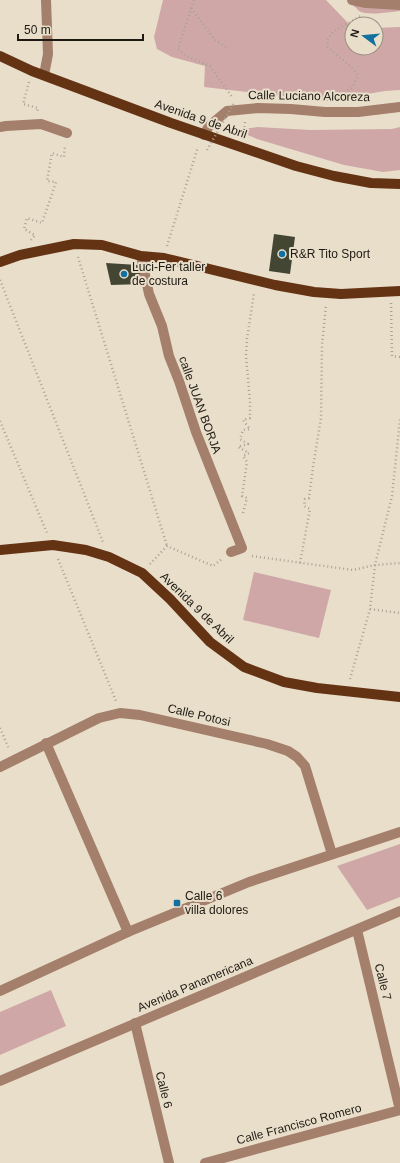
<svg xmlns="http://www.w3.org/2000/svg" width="400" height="1163" font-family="Arial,sans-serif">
<rect width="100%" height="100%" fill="#e9deca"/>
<g fill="#cfa7a7">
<polygon points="163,0 326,0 348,23 352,24 352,48 376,48 376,28 400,27 400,90 385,91 326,101 204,87 205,66 172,57 157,49 154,37"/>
<path d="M400 0V11C390 12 368 16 359 11 357 9 354 6 352 4Z"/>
<polygon points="258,127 310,130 392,129 400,127 400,170 383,172 344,165 257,139 236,130"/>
<polygon points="254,572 331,590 319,638 243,620"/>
<polygon points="400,844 400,897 367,910 337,866"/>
<polygon points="51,990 66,1026 0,1055 0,1012"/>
</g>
<g fill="#444634">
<polygon points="274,234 295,237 290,274 269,271"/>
<polygon points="106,263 138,265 143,284 111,285"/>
</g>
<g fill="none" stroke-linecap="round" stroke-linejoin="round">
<g stroke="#aba292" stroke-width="2.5" stroke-dasharray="1 3" stroke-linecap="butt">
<polyline points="194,0 178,49 186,56 210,66 232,97"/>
<polyline points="191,8 215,40 228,48"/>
<polyline points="29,82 23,104 38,108 37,112"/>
<polyline points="334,99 352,88 358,75 351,67 328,47 327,40 334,31 361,16"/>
<polyline points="243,135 245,122"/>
<polyline points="31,240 35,235 24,229 27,218 42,223 56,182 47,181 52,153 64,157 65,145"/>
<polyline points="167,246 198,147"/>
<polyline points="78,257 167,546"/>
<polyline points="0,280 103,542"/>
<polyline points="391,303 392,356 400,357"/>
<polyline points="0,421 47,533"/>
<polyline points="243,513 247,498 242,496 247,462 243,456 249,453 238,447 248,444 240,439 243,430 250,429 243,420 250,418 250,401 246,356 247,339 254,293"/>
<polyline points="252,556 353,570 375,565 400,563"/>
<polyline points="58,559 116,701"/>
<polyline points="300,563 310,509 304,506 305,499 309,498 313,467 321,418 322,345 326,305"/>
<polyline points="150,564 167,546 213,566 222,559"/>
<polyline points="370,609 400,613"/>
<polyline points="350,679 370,609 375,565 392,496 400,419"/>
<polyline points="0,728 9,749"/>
</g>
<g stroke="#a47f6b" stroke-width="10">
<polyline points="352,0 366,3 400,5"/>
<polyline points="44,75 48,54 46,0"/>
<polyline points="0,127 6,126 41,124 67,133"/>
<polyline points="204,135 209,126 227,111 258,108 291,109 325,112 358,112 400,107"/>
<polyline points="141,256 149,294 162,326 169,356 179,381 196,432 242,548 231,552"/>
<polyline points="46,743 128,932"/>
<polyline points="0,767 99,718 120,713 140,715 267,744 288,751 297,757 305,766 332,854"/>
<polyline points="0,991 128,932 249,882 400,832"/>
<polyline points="135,1023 169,1163"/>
<polyline points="0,1081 400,911"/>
<polyline points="205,1163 400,1110 357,930"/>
</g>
<g stroke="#643314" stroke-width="10">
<polyline points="0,56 32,71 171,123 296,166 334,176 371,183 400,184"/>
<polyline points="0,262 20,255 74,244 102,245 141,256 164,258 275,285 314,292 341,294 400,291"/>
<polyline points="0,550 53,545 86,550 109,557 142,573 170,599 210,642 244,667 284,682 317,688 400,697"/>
</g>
<polyline stroke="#aba292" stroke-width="2.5" stroke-dasharray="1 3" stroke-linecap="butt" points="207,150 234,103"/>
</g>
<g fill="#12719f" stroke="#e9deca" stroke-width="1.5">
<circle cx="282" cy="254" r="4"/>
<circle cx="124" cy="274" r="4"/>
<rect x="173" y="899" width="8" height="8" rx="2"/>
</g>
<g text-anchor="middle" stroke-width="4" stroke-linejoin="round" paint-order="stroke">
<g font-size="12" fill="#1e1a13" stroke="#e9deca">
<text transform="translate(309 96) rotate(1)" y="4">Calle Luciano Alcoreza</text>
<text transform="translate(201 119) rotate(19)" y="4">Avenida 9 de Abril</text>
<text transform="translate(200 405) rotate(70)" y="4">calle JUAN BORJA</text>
<text transform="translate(197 608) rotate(44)" y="4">Avenida 9 de Abril</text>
<text transform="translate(199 715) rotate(13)" y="4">Calle Potosi</text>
<text transform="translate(383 982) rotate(76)" y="4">Calle 7</text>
<text transform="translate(195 984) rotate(-23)" y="4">Avenida Panamericana</text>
<text transform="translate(164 1090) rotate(76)" y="4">Calle 6</text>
<text transform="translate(299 1124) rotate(-15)" y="4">Calle Francisco Romero</text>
</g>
<g font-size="12" fill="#1e1a13" stroke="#e9deca" text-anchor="start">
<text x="290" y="258">R&amp;R Tito Sport</text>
<text x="132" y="271">Luci-Fer taller<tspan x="132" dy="14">de costura</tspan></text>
<text x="185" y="900">Calle 6<tspan x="185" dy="14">villa dolores</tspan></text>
</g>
</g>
<g transform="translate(364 36) rotate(286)"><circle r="19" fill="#e9deca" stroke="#989081"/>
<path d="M0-3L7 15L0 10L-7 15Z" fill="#12719f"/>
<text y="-6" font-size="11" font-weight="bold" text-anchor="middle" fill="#1e1a13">N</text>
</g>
<path d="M18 34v6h125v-6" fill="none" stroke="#1e1a13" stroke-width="2"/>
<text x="24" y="34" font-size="12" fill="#1e1a13" stroke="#e9deca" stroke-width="3" paint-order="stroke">50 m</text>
</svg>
